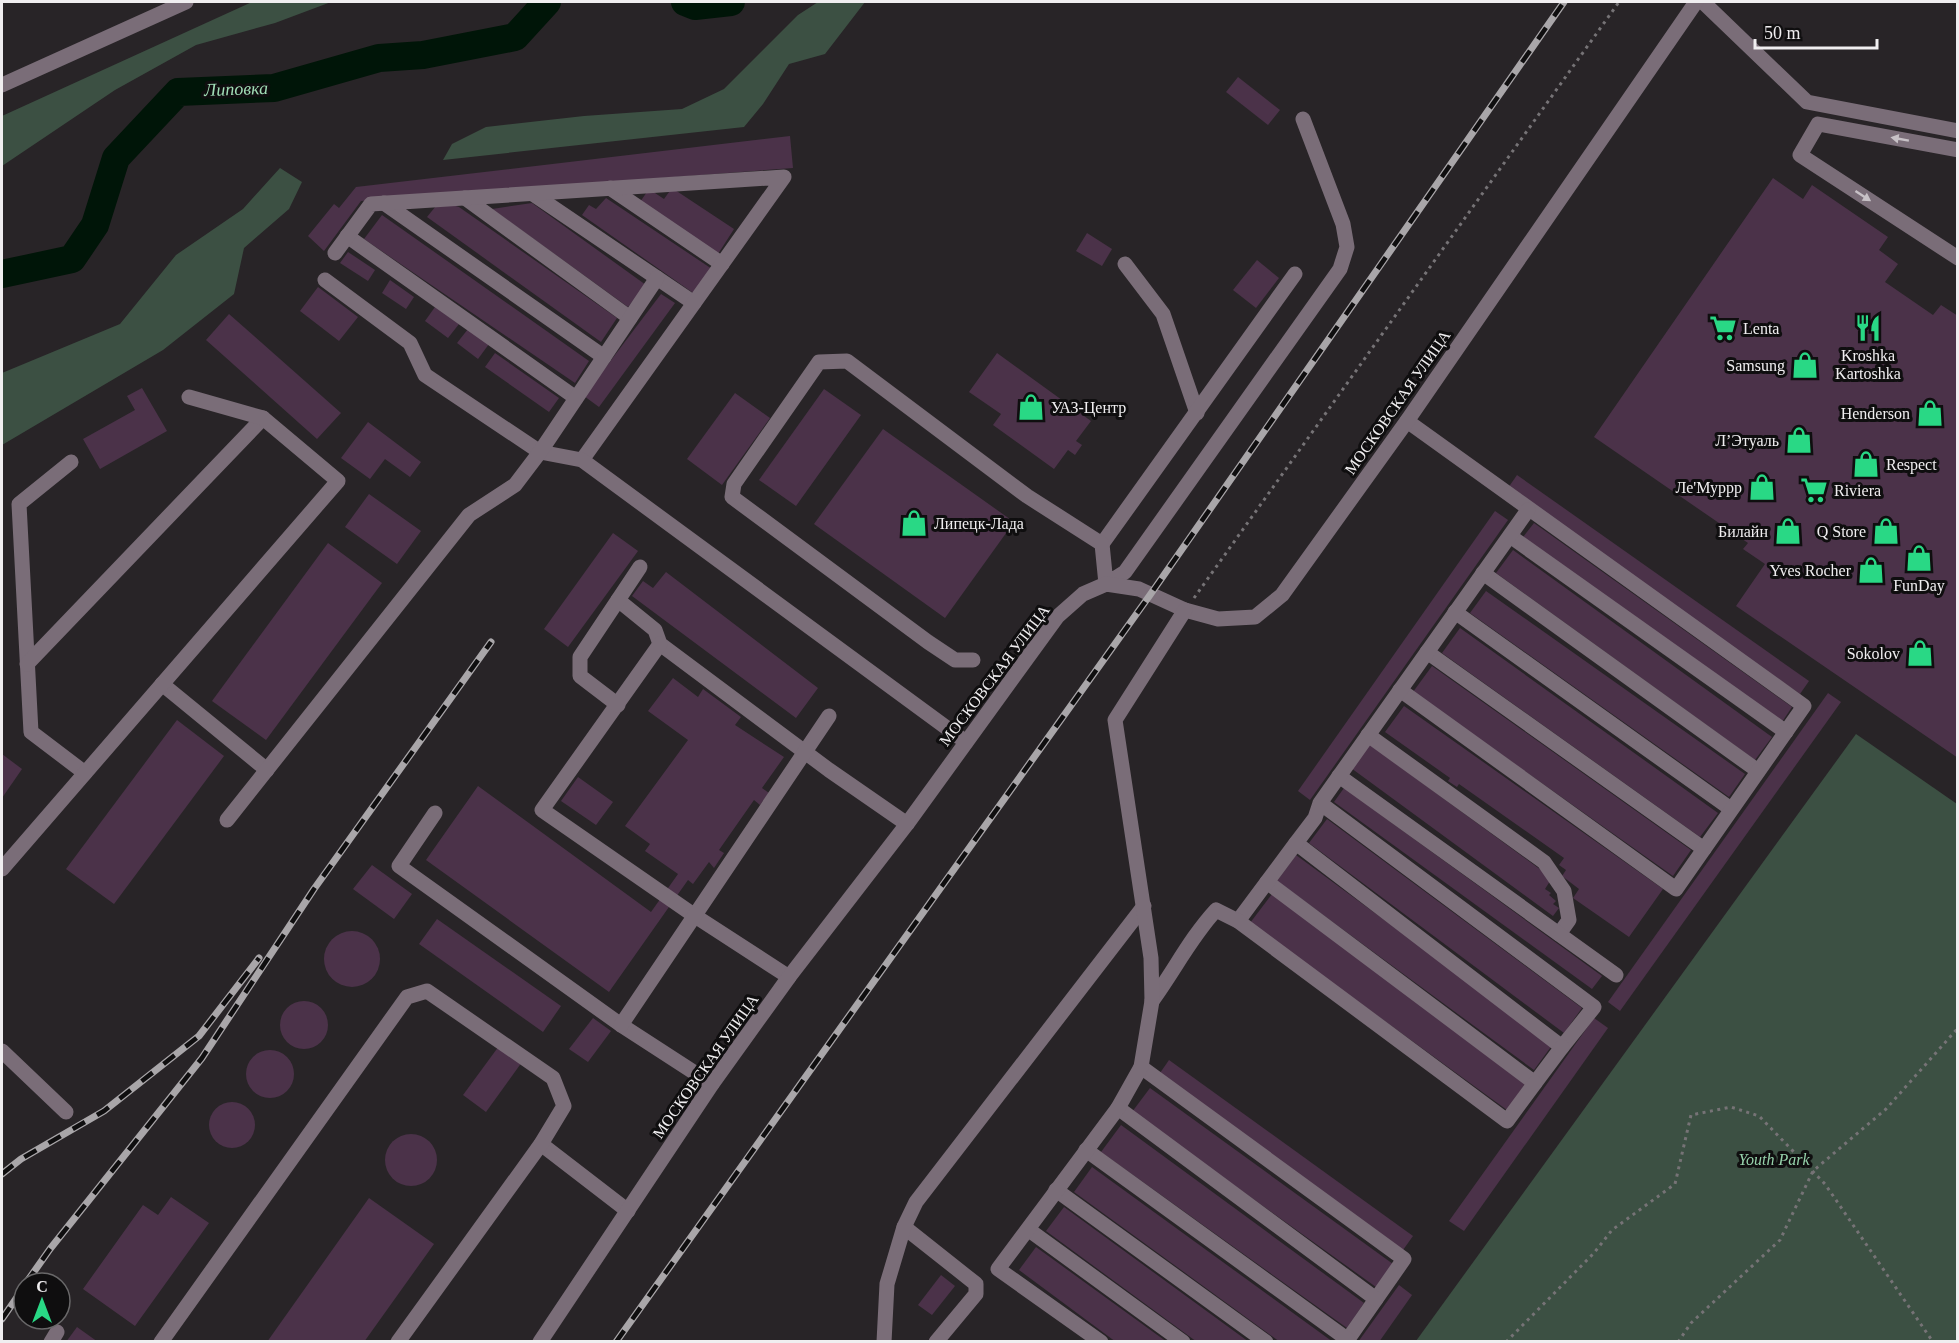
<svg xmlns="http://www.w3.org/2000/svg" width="1959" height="1343" font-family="Georgia,serif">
<rect width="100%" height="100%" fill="#282427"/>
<g fill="#3c5043">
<polygon points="252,2 331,2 275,23 196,45 115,90 2,166 2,116"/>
<polygon points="818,2 865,2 825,54 789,64 763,104 744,127 443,160 452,144 486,127 584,116 682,109 724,89 798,15"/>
<polygon points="280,168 302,182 289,209 244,248 234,294 163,350 2,445 2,373 120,324 176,255 243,209"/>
<polygon points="1856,734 1957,804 1957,1341 1416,1341"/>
</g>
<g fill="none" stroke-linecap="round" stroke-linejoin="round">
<g stroke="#001508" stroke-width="28">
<polyline points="685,2 695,6 731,2"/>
<polyline points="2,274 72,259 95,225 116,158 178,92 274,88 379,58 423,55 515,37 547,2"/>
</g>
</g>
<g fill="#4b3249">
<polygon points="1238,77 1280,110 1268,125 1226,92"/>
<polygon points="790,136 793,168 361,201 324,251 308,236 334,204 339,208 356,187"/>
<polygon points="1773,178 1803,199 1812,185 1888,237 1879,250 1898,264 1885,282 1933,315 1941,305 1958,316 1958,758 1736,606 1765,564 1743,549 1748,543 1594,437"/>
<polygon points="672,188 734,229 718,254 640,202 649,189 664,199"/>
<polygon points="606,198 712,269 696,295 582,215 589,205 596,209"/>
<polygon points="440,201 459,207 617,318 601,342 427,217"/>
<polygon points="532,203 646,285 628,307 492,209"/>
<polygon points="382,215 589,361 575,383 364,239"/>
<polygon points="1087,233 1112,249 1102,266 1076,251"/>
<polygon points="348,252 375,270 368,281 340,263"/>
<polygon points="1257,260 1279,278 1256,308 1233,290"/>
<polygon points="390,280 414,297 406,309 382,293"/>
<polygon points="318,287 358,317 339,341 300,311"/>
<polygon points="661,294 675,303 599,407 584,396"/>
<polygon points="435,307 459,324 448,338 425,321"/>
<polygon points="229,314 341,413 317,439 206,340"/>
<polygon points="468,329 489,344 478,359 457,343"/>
<polygon points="495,353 559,398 549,412 485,367"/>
<polygon points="997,353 1091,421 1076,441 1082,445 1075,455 1068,450 1054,469 993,425 1001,414 969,392"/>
<polygon points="142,388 167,431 100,469 83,439 135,410 127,396"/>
<polygon points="824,389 861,415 796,506 759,480"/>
<polygon points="735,393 770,418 722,485 687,459"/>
<polygon points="368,422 421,462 410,477 385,459 370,479 341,458"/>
<polygon points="883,429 1014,522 945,618 814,524"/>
<polygon points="1517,475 1809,681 1800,694 1508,488"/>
<polygon points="369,494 421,531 397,564 345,527"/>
<polygon points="1495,511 1508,520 1310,800 1298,791"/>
<polygon points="1534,523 1792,707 1782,722 1523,537"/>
<polygon points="613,533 638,551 568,647 544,629"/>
<polygon points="328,543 382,583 266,740 212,701"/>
<polygon points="1513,550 1772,737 1755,760 1496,573"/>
<polygon points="666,572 818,688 796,718 632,596 643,581 653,588"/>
<polygon points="1486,591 1745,774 1729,797 1470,613"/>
<polygon points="1460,628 1718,813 1700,837 1442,653"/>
<polygon points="1432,666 1691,850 1673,876 1413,692"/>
<polygon points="673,678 698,697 703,689 741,717 735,725 784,757 762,788 769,793 760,805 754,800 719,850 724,853 714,868 709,862 693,884 688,880 609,992 426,860 478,786 651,912 678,874 645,851 650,844 625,826 688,740 648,711"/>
<polygon points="1828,693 1841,702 1620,1011 1608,1002"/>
<polygon points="1404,706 1663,889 1629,937 1573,898 1579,889 1562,876 1566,870 1559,865 1564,858 1459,784 1457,787 1448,781 1450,778 1385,732"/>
<polygon points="177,720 224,756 114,904 66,869"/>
<polygon points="1369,744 1552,878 1545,889 1551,893 1549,895 1556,901 1553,904 1559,908 1553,916 1351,768"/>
<polygon points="2,754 22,769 2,798"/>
<polygon points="578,777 613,802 596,825 561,801"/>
<polygon points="1344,788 1602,976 1592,989 1334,802"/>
<polygon points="1327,819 1582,1008 1564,1033 1309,843"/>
<polygon points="1296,855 1553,1044 1534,1070 1277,881"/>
<polygon points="372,865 412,894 394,919 353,889"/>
<polygon points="1272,894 1525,1084 1507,1110 1250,923"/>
<polygon points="437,919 561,1006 543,1032 419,944"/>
<circle cx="352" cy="959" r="28"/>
<circle cx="304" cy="1025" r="24"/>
<polygon points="593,1018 611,1031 588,1062 569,1049"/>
<polygon points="1594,1018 1608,1028 1464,1231 1449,1221"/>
<polygon points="499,1046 522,1062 486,1112 463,1095"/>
<circle cx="270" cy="1074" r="24"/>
<polygon points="1169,1060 1413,1236 1403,1250 1160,1073"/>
<polygon points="1150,1088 1393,1264 1376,1287 1132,1112"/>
<circle cx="232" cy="1125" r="23"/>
<polygon points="1121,1125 1364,1303 1347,1328 1101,1152"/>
<circle cx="411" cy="1160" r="26"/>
<polygon points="1092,1167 1333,1342 1280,1342 1074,1192"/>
<polygon points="171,1197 209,1223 135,1326 83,1289 143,1205 158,1215"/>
<polygon points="369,1198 434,1244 364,1342 267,1342"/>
<polygon points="1064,1207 1249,1342 1197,1342 1046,1231"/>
<polygon points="1036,1247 1167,1342 1116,1342 1019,1270"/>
<polygon points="941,1275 955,1286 932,1315 918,1305"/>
<polygon points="1399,1285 1412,1295 1379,1342 1358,1342"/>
<polygon points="77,1327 98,1342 66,1342"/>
</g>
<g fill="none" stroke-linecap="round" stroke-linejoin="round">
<g stroke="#767376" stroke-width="3" stroke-dasharray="3 4.5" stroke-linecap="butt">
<polyline points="1194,598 1619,2"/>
<polyline points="1506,1342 1594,1253 1612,1230 1675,1184 1691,1115 1731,1107 1759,1116 1825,1184 1933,1342"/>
<polyline points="1678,1342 1691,1323 1780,1240 1813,1171 1886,1109 1958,1028"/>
</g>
<g stroke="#7a6d78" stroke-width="15">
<polyline points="1703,2 1807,102 1958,131"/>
<polyline points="2,85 186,2"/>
<polyline points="1958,150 1818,124 1800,155 1958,258"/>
<polyline points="610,188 722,264"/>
<polyline points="533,194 694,303"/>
<polyline points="465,198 630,318"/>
<polyline points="384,203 604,357"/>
<polyline points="347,236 576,398"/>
<polyline points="335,253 371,204 784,177 582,460"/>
<polyline points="1125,264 1163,314 1197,413"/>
<polyline points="325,280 410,343 425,375 540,452 582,460 966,742"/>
<polyline points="71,462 19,504 31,732 85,773"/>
<polyline points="1510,536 1786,732"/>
<polyline points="1102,544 1295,274"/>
<polyline points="1483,573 1758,771"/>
<polyline points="618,600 655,630 660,644 829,770 907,824"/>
<polyline points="1455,612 1731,809"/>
<polyline points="660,644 542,810 695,916 789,977"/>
<polyline points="1427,652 1704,849"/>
<polyline points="973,660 955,660 928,642 732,497 734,484 819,362 847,361 1027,496 1102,544 1106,584 1125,572 1340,269 1347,247 1343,224 1303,119"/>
<polyline points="27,664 263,418"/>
<polyline points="162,684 267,770"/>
<polyline points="1400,690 1676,889 1804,706 1407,421"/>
<polyline points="618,705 580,676 580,657 640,567"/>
<polyline points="1368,735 1544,862 1564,891 1569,920 1559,934"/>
<polyline points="1339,776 1616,975"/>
<polyline points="1320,803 1594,1007 1562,1047 1296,843 1315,818 1320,803 1528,510"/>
<polyline points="435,813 399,866 621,1025 712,1084"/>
<polyline points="227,820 469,515 515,485 540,452 657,278"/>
<polyline points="2,869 338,481 263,418 189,397"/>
<polyline points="1267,882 1535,1083 1562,1047"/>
<polyline points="1238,921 1296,843"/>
<path d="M1152 1001C1174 971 1191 937 1216 910L1238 921 1507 1121 1535 1083"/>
<polyline points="621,1025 829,716"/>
<polyline points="2,1051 66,1112"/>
<polyline points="1141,1067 1404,1259 1346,1342"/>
<polyline points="1118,1108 1376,1299"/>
<polyline points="541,1144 628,1211"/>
<polyline points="1086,1150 1347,1339"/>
<polyline points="1056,1190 1266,1342"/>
<polyline points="904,1227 976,1284 976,1294 936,1342"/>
<polyline points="1029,1230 1183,1342"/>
<polyline points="51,1342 57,1332"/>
<polyline points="161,1342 407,997 427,991 553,1078 564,1106 541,1144 398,1342"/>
<polyline points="540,1342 712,1084 789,977 907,824 1057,617 1083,594 1106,584 1139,589 1185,610 1218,619 1255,617 1282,595 1407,421 1696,2"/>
<polyline points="884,1342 887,1284 904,1227 916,1202 1144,906"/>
<polyline points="1101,1342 998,1269 1118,1108 1141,1067 1152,1001 1151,958 1115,720 1185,610"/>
</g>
<defs>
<g id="rail">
<polyline points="2,1174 21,1159 104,1111 199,1036 259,958"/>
<polyline points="26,1283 50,1249 202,1058 314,889 491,642"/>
<polyline points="2,1319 24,1287"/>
<polyline points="616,1342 1150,595 1564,2"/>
</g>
</defs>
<use href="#rail" stroke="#a9a6a9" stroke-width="7"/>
<use href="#rail" stroke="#0f0e0f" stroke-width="4.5" stroke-dasharray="14" stroke-linecap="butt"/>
</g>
<defs><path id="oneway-solid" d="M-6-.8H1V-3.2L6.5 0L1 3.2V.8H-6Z" transform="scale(1.5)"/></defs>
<g fill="#c7c1c6">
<use href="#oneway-solid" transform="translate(1900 139) rotate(-170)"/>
<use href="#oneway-solid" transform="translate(1863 196) rotate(33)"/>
</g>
<defs>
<symbol id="supermarket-bare" viewBox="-9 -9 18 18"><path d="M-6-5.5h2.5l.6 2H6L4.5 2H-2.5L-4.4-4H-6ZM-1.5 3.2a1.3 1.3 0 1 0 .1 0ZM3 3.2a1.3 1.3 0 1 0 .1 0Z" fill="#29d885" stroke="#0f0e0f" stroke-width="2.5" paint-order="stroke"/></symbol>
<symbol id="restaurant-bare" viewBox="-9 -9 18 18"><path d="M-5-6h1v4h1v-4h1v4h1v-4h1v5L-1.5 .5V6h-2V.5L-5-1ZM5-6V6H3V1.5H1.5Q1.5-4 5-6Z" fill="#29d885" stroke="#0f0e0f" stroke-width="2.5" paint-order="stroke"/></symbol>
<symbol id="shop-bare" viewBox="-9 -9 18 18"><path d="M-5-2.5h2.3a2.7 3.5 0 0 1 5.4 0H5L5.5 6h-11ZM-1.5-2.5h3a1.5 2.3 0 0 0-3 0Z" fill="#29d885" stroke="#0f0e0f" stroke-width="2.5" paint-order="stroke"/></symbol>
</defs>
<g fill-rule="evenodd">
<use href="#supermarket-bare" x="1704" y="309" width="38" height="38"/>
<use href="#restaurant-bare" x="1849" y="309" width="38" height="38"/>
<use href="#shop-bare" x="1786" y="346" width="38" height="38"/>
<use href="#shop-bare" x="1012" y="388" width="38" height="38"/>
<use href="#shop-bare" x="1911" y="394" width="38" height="38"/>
<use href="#shop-bare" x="1780" y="421" width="38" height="38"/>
<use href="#shop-bare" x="1847" y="445" width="38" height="38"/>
<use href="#shop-bare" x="1743" y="468" width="38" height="38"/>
<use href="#supermarket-bare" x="1795" y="471" width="38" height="38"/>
<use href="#shop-bare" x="895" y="504" width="38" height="38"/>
<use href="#shop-bare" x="1769" y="512" width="38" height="38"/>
<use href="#shop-bare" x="1867" y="512" width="38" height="38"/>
<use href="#shop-bare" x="1900" y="539" width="38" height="38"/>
<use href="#shop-bare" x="1852" y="551" width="38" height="38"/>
<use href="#shop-bare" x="1901" y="634" width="38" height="38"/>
</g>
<g text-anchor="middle" stroke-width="6" stroke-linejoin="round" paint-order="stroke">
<g font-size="16" fill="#f0eef0" stroke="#0f0e0f" text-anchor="end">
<text x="1743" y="334" text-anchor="start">Lenta</text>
<text x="1868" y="361" text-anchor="middle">Kroshka<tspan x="1868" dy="18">Kartoshka</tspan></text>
<text x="1785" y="371">Samsung</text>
<text x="1051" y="413" text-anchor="start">УАЗ-Центр</text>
<text x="1910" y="419">Henderson</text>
<text x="1779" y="446">Л’Этуаль</text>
<text x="1886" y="470" text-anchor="start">Respect</text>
<text x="1742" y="493">Ле'Муррр</text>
<text x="1834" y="496" text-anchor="start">Riviera</text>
<text x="934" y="529" text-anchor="start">Липецк-Лада</text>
<text x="1768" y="537">Билайн</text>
<text x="1866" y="537">Q Store</text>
<text x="1851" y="576">Yves Rocher</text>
<text x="1919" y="591" text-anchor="middle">FunDay</text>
<text x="1900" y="659">Sokolov</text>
</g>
<g font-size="16" fill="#f0eef0" stroke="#0f0e0f">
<text transform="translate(1397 402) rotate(-55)" y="6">МОСКОВСКАЯ УЛИЦА</text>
<text transform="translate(994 675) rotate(-53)" y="6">МОСКОВСКАЯ УЛИЦА</text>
<text transform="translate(705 1066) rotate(-55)" y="6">МОСКОВСКАЯ УЛИЦА</text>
</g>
<g font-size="16" font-style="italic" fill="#96d2ab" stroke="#0f0e0f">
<text x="1774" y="1165">Youth Park</text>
</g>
<g font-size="18" font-style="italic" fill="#a1ddb6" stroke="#0f0e0f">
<text transform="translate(236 89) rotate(-2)" y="6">Липовка</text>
</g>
</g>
<rect width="1959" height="1343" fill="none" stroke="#f0eef0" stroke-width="6"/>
<g transform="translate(42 1301)"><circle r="28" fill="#0f0e0f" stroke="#696869" stroke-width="1.5"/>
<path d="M0-4.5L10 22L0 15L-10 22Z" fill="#29d885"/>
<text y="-9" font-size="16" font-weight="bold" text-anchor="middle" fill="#f0eef0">С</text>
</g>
<path d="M1755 39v9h122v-9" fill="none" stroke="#f0eef0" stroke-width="3"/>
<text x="1764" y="39" font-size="18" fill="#f0eef0" stroke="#0f0e0f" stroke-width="4.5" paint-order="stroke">50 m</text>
</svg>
